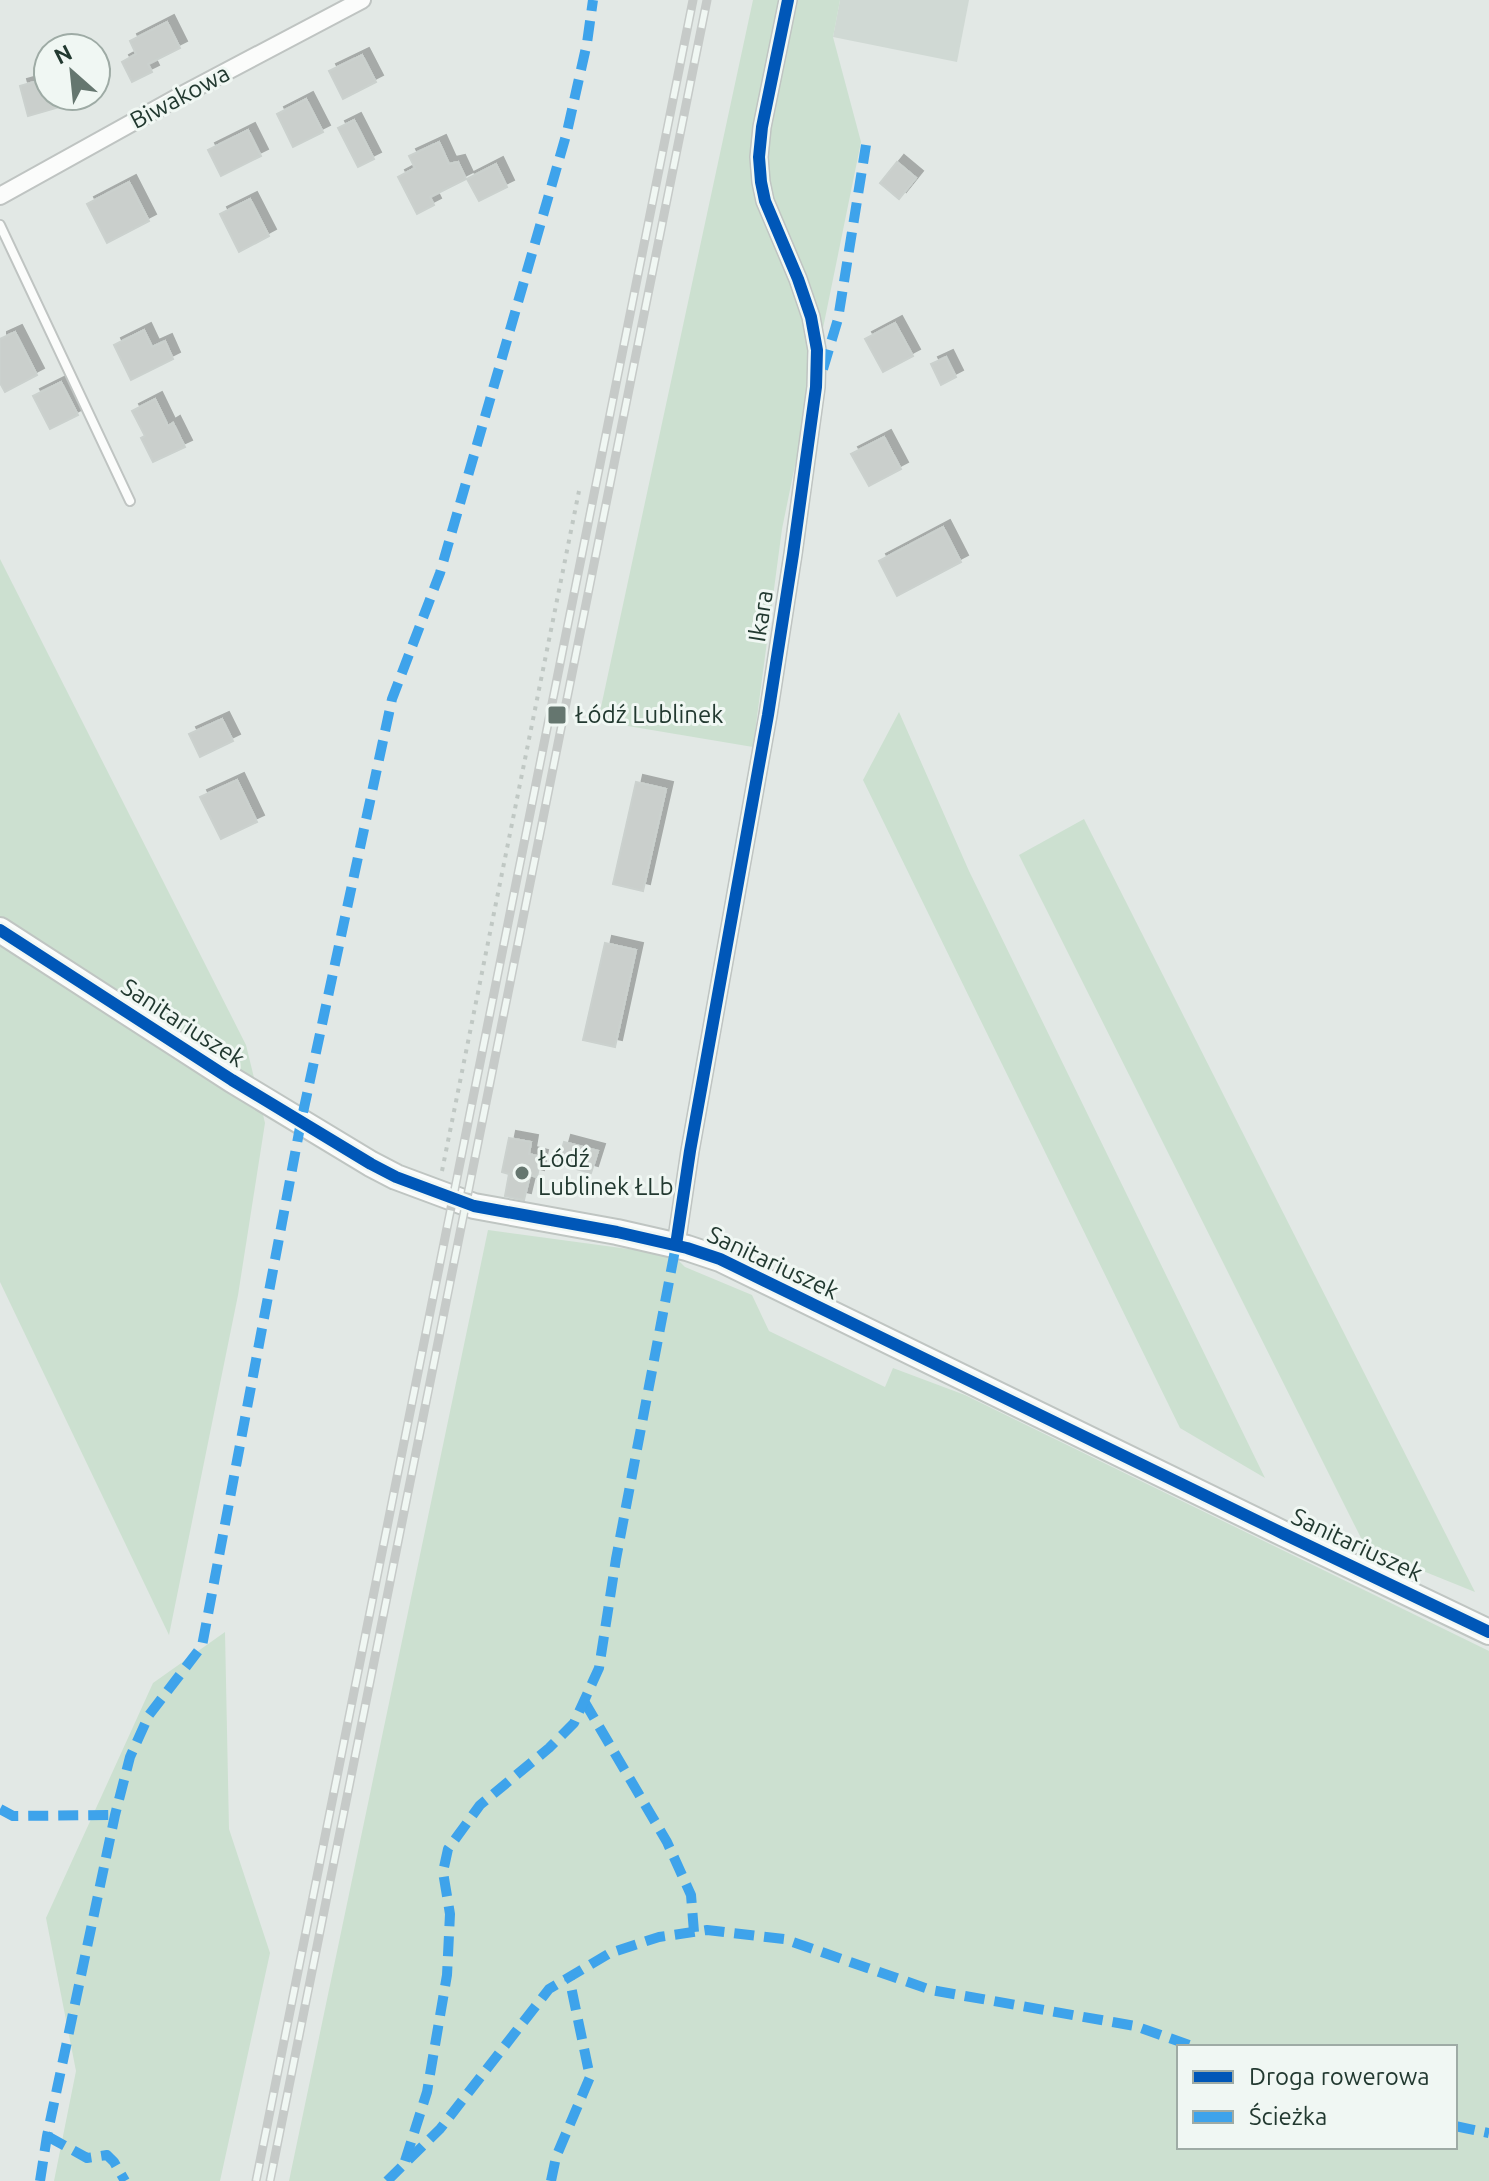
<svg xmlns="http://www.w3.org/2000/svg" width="1489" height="2181" font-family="Ubuntu,sans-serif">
<defs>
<filter id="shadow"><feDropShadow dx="7" dy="-7" stdDeviation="0" flood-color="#0004"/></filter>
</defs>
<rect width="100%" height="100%" fill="#e2e8e5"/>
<polygon fill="#d0d9d4" points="840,0 969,0 957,62 833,37"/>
<g fill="#cce0d0" fill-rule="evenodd">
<polygon points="753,0 840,0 833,37 861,142 782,529 753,747 598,721"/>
<polygon points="0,559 246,1045 265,1123 238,1295 169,1635 0,1282"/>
<polygon points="899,712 969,871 1265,1478 1180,1428 863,780"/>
<polygon points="1084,819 1475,1592 1366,1548 1019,855"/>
<path d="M488 1230 673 1255 685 1267 752 1295 769 1331 885 1387 893 1368 965 1395 1489 1651V2181H289ZM1179 2047H1455V2147H1179Z"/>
<polygon points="225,1632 229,1829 270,1953 220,2181 54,2181 76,2071 46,1918 153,1683"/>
</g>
<g fill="#cacfcc" stroke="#cbd1ce" stroke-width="2" filter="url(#shadow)">
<polygon points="167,22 180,48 148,64 152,72 132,82 122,62 136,54 130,41"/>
<polygon points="362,55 376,82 343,99 329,71"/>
<polygon points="48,78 48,96 79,96 80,101 28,116 20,86"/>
<polygon points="306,99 323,132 293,147 277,114"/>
<polygon points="354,120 374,159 358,167 338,128"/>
<polygon points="248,130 261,156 221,176 208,150"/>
<polygon points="439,142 449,164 458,162 466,179 430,197 434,205 417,214 398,177 415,168 409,156"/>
<polygon points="897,162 916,178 899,199 880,183"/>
<polygon points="496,164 507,187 479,201 467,179"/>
<polygon points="129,182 149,221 107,243 87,204"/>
<polygon points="250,199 269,236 239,252 220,214"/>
<polygon points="895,323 913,356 883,372 865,339"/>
<polygon points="144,330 152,347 165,341 173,359 131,380 114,345"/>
<polygon points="15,332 37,375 5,392 0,383 0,339"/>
<polygon points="946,357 956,377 941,385 931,364"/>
<polygon points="61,382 78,415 50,429 33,396"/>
<polygon points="155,399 168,426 173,423 185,447 153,462 141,438 145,436 132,411"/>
<polygon points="884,437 901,469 869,486 851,454"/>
<polygon points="943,527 961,562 897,596 879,561"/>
<polygon points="222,719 233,741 200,757 189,734"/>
<polygon points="237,780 257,822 221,839 200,797"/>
<polygon points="636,782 666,789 643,891 613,884"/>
<polygon points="605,943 636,950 615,1047 583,1040"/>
<polygon points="509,1138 531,1142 529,1154 541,1157 537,1177 530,1175 524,1200 505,1196 509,1174 502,1172"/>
<polygon points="564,1142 598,1151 591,1173 558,1164"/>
</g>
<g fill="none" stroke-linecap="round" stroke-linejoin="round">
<defs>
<polyline id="lane" points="0,225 130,501"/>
<g id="street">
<polyline points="0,196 180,96 362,0"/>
<polyline points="676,1245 690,1151 768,715 793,554 816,387 817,350 811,317 798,279 765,201 761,182 759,157 762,127 788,0"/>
</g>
<polyline id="secondary" points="0,930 232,1080 371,1164 396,1177 474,1206 617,1232 687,1248 720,1259 1284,1534 1489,1632"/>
</defs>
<use href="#lane" stroke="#bfc4c2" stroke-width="12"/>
<use href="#street" stroke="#bfc4c2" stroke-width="20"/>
<use href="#secondary" stroke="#bfc5c2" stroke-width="28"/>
<polyline stroke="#c0c8c4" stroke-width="4" stroke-dasharray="4 6" stroke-linecap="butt" points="442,1171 579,491"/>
<use href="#lane" stroke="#fbfcfb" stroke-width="8"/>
<use href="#street" stroke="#fbfcfb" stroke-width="16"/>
<use href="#secondary" stroke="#fbfcfb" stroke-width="24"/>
<defs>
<g id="rail">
<polyline points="256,2181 693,0"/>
<polyline points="270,2181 707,0"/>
</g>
</defs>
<use href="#rail" stroke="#c6cac8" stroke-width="9"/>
<use href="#rail" stroke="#f0f7f3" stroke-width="6" stroke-dasharray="18" stroke-linecap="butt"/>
<g stroke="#3ea3eb" stroke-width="10" stroke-dasharray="20 10" stroke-linecap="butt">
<polyline points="823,369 838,319 866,145"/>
<polyline points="584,1701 667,1842 691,1895 694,1932"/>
<polyline points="0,1809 13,1816 115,1815"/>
<polyline points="1455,2126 1489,2133"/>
<polyline points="47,2136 87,2158 107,2155 114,2162 125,2181"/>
<polyline points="405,2161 427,2092 447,1975 450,1914 443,1872 448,1849 480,1805 549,1748 574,1723 599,1668 616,1559 676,1245"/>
<polyline points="40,2181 47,2136 115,1815 130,1757 149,1715 202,1646 301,1122 392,699 440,573 567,132 587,43 593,0"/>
<polyline points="387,2181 440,2129 549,1989 610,1953 659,1937 707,1930 784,1939 931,1990 1135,2026 1195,2047"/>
<polyline points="551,2181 556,2157 590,2077 569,1977"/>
</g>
<defs>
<g id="cycleway">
<polyline points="0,930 232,1080 371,1164 396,1177 474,1206 617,1232 687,1248 720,1259 1284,1534 1489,1632"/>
<polyline points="676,1245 690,1151 768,715 793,554 816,387 817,350 811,317 798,279 765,201 761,182 759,157 762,127 788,0"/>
</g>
</defs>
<use href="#cycleway" stroke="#f0f7f3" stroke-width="17"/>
<use href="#cycleway" stroke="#0057b8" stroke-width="12"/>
</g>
<g fill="#65766f" stroke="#f0f7f3" stroke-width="3">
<rect x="547" y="705" width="20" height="20" rx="4"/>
<circle cx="522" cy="1173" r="8"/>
</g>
<g text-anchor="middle" stroke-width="6" stroke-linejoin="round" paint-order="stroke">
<g font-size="24" fill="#223930" stroke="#f0f7f3">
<text transform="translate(180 97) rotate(-28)" y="8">Biwakowa</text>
<text transform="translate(761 616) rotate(-81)" y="8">Ikara</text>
<text transform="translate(183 1023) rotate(33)" y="8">Sanitariuszek</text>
<text transform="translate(773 1263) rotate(25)" y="8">Sanitariuszek</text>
<text transform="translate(1357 1545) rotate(25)" y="8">Sanitariuszek</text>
</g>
<g font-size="24" fill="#223930" stroke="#f0f7f3" text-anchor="start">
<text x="575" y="723">Łódź Lublinek</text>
<text x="538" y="1167">Łódź<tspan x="538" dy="28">Lublinek ŁLb</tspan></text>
</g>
</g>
<rect x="1177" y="2045" width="280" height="104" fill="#f0f7f3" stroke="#9eaba5" stroke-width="2"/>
<rect x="1193" y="2071" width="40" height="12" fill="#0057b8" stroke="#9eaba5" stroke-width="2"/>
<text x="1249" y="2085" font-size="24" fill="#223930">Droga rowerowa</text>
<rect x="1193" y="2111" width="40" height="12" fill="#3ea3eb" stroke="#9eaba5" stroke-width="2"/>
<text x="1249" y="2125" font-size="24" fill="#223930">Ścieżka</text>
<g transform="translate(72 72) rotate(333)"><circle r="38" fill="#f0f7f3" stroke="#9eaba5" stroke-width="2"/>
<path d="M0-6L14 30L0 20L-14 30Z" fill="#65766f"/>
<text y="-12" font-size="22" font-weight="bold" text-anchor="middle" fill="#223930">N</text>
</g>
</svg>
